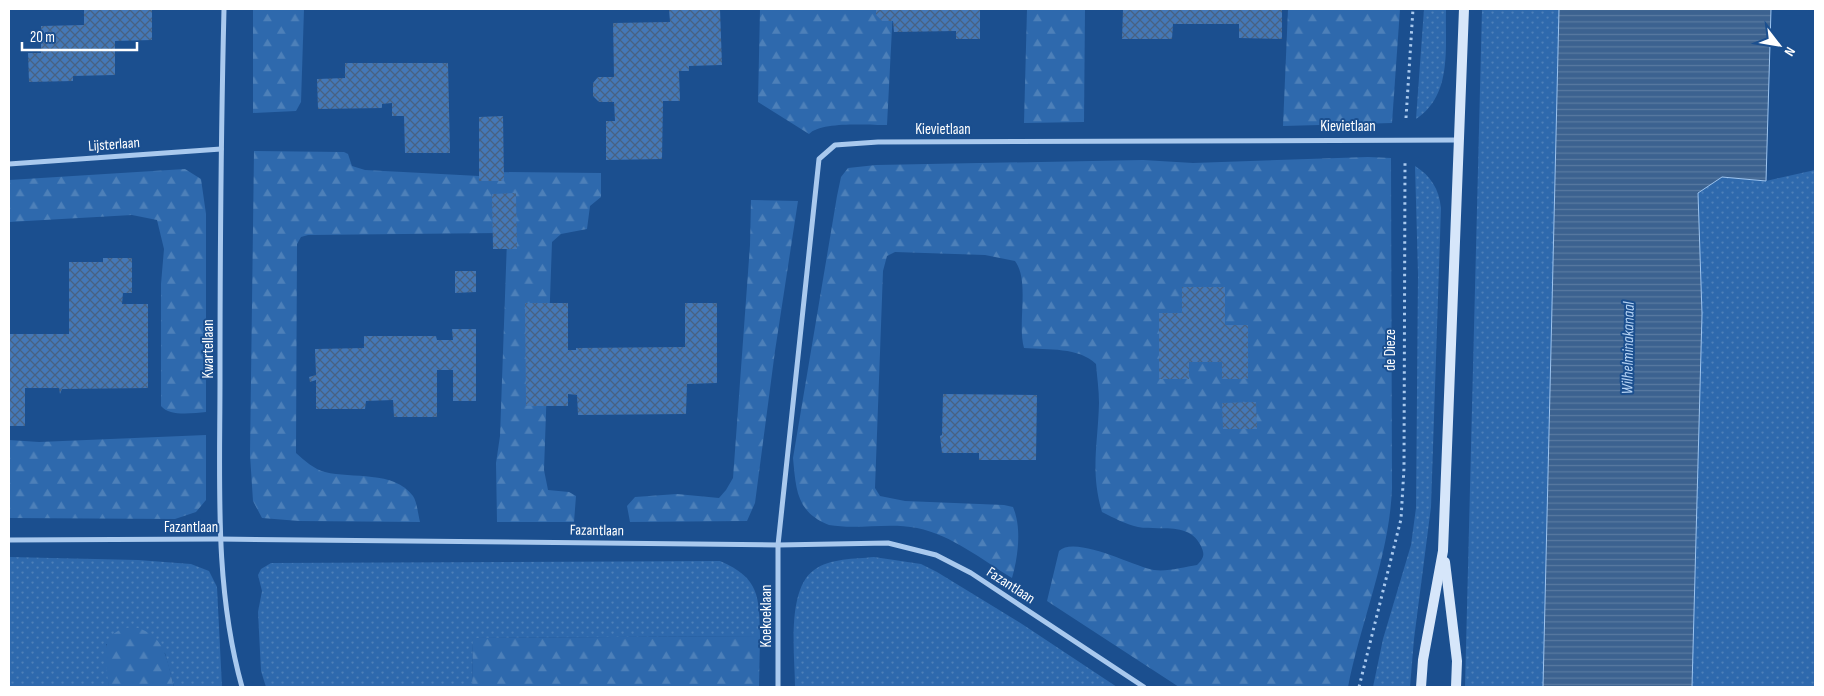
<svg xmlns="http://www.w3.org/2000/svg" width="1824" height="696" font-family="'Sofia Sans Condensed',sans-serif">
<defs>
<pattern id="grass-dots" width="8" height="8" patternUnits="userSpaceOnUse" patternTransform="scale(1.25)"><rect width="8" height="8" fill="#2e69ad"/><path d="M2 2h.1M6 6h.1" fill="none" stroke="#4d80b9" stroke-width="1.8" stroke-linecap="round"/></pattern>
<pattern id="forest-firs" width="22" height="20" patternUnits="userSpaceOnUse" patternTransform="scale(1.25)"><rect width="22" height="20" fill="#2e69ad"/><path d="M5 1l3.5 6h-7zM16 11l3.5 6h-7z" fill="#4d80b9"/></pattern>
<pattern id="water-rules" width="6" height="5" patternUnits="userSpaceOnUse" patternTransform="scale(1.25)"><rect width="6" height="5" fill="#3c6290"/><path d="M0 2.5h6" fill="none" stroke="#597aa1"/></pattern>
<pattern id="building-cross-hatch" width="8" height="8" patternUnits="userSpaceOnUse" patternTransform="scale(1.25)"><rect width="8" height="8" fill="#4478b7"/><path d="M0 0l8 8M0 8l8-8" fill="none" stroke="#486282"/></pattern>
</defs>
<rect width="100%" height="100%" fill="#1b4f8f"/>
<g fill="url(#grass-dots)">
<path d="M1424 9H1446C1445 47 1453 95 1416 119Z"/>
<polygon points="1482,9 1559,9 1543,687 1465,687"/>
<path d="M1415 166C1431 176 1439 189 1441 208L1431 507 1414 639 1410 687H1373L1383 639 1411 545 1416 508 1418 274Z"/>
<polygon points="1815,170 1815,687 1692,687 1702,314 1698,193 1722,177 1766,181"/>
<polygon points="9,557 138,560 191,564 209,571 217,587 222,687 174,687 165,653 106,644 109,687 9,687"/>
<path d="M874 557 921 564 937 572 1022 624 1117 687H795C795 656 786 590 814 570 830 558 855 559 874 557Z"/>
<path d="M720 561C760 578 759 597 760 636L473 638 472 687H266L261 671 258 612 262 591 258 575 261 569 271 563Z"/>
</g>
<g fill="url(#forest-firs)">
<polygon points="253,9 304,9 301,102 296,111 253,113"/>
<path d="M760 9H893L887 125C869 125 821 121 809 134L758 102Z"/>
<polygon points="1027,9 1085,9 1084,122 1024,123"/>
<polygon points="1288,9 1400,9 1392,123 1283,126"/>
<path d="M254 151 344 152 348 154 352 166 365 170 479 176 490 175 496 172 601 173V197L590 206 587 229 561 234 552 242 544 470 548 490 569 492 576 496 574 522H497L496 463 500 436 507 240 500 233 308 235 301 237 297 244 296 453C305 461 314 469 325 472 352 479 394 470 413 496 417 502 418 514 420 522L299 521 262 518 253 501 250 455Z"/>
<path d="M1368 157 1391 158 1392 489C1389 557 1361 621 1348 687H1179L1047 601 1059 551C1075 535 1133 566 1154 570 1167 572 1184 567 1197 565 1204 558 1205 555 1201 546 1189 521 1160 531 1138 527 1125 524 1114 518 1102 512 1090 471 1098 444 1099 403 1099 390 1097 377 1096 364 1079 347 1048 350 1024 348 1017 323 1030 281 1015 261L985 255 895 252 887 256 883 271 875 488 880 496 905 501 1004 505 1013 507C1022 528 1018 557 1012 578 982 560 952 535 917 528 888 522 858 530 829 525 796 512 796 489 793 458L837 196 841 177 848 168 876 165 1143 160 1193 163Z"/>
<path d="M185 169 201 179 206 214V412C193 413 170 417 161 406V284L164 249 157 220 132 215 9 222V180Z"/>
<polygon points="751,200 798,201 775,351 755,503 747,521 630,522 627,506 635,497 677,494 719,498 726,490 733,478 750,245"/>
<polygon points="206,435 206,500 196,512 175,519 9,518 9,440 39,442"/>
<path d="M133 627C165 633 167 660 174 687H109C106 660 96 631 133 627Z"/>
<polygon points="760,636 759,686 472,687 473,638"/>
</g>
<polygon fill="url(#water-rules)" stroke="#9cc4f0" points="1559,9 1771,9 1766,181 1722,177 1698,193 1702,314 1692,687 1543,687"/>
<g fill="url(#building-cross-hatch)">
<polygon points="84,9 152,9 152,40 115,41 115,75 73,76 73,81 29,82 28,53 41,53 41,26 84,25"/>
<polygon points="669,9 720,9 722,65 689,66 689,71 679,71 680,101 663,101 662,159 606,160 606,121 615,121 614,102 599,102 593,96 593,83 598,77 614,77 613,23 670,22"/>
<polygon points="876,9 980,9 980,39 956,39 956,31 894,32 893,21 882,21 876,15"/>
<polygon points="1123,9 1282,9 1282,39 1239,38 1239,24 1173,24 1172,39 1122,39"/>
<polygon points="345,63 448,63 450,153 405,153 404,116 392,116 392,103 382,104 382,108 318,109 317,79 345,78"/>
<polygon points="503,116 504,181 479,181 479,117"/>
<polygon points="516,193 517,249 493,249 492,194"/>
<polygon points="103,258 132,258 132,293 123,293 122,304 148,304 148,388 62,389 60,394 59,388 25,388 25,426 9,426 9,334 69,334 69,262 103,262"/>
<polygon points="455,271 476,271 476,292 455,293"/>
<polygon points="1182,287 1225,287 1225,325 1248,325 1248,379 1222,379 1222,362 1189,362 1189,379 1159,379 1159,313 1182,313"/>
<polygon points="525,303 568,303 568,350 576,350 576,348 685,347 685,303 717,303 717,383 687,384 686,414 578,415 577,395 568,394 568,406 526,406"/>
<polygon points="452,329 476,329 476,401 453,401 453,370 437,370 437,417 394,417 393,400 366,401 365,409 316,409 316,380 310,382 309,377 316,375 315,349 364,348 364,336 436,336 437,340 453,340"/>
<polygon points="943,394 1037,395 1036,460 979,460 979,453 942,453 940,436 942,435"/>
<polygon points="1256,402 1257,429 1223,429 1222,403"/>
</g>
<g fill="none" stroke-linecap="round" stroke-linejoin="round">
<g stroke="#a9c9ee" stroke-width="3" stroke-dasharray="2.5 4" stroke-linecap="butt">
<polyline points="1406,118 1413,9"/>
<polyline points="1359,687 1401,519 1404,468 1405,162"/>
</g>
<g stroke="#a9c9ee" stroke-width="5">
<path d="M224 9C221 132 220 256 220 379 220 482 214 587 242 687"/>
<polyline points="9,164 221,149"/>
<polyline points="9,540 219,539 778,545 888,543 936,555 971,573 1144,687"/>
<polyline points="778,687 778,545 819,159 835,145 878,142 1460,140"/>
</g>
<g stroke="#d6e6fa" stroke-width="10">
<polyline points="1445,562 1457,661 1456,687"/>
<polyline points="1421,687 1423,660 1443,551 1464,9"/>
</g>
</g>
<g text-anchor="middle" stroke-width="4" stroke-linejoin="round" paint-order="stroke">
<g font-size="15" fill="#fff" stroke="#1b4f8f">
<text x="1348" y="131">Kievietlaan</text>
<text x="943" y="134">Kievietlaan</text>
<text transform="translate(114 144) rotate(-4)" y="5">Lijsterlaan</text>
<text transform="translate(208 349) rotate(-90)" y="5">Kwartellaan</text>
<text transform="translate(1390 350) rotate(-90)" y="5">de Dieze</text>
<text x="191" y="532">Fazantlaan</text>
<text transform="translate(597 530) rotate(1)" y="5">Fazantlaan</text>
<text transform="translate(1011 585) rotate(33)" y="5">Fazantlaan</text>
<text transform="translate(766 616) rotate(-90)" y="5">Koekoeklaan</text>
</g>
<g font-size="16" font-style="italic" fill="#b5d3f5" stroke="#1b4f8f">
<text transform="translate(1627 348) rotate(-89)" y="6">Wilhelminakanaal</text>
</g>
</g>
<rect width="1824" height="696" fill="none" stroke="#ffffff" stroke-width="20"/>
<g transform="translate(1779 45) rotate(121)" stroke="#1b4f8f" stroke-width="4" paint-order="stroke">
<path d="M0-4L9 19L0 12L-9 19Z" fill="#ffffff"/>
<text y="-8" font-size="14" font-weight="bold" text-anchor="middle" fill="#ffffff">N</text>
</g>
<path d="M22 42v8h115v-8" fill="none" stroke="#ffffff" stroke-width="2.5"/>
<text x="30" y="42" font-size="15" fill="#ffffff" stroke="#1b4f8f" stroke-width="4" paint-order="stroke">20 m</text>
</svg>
